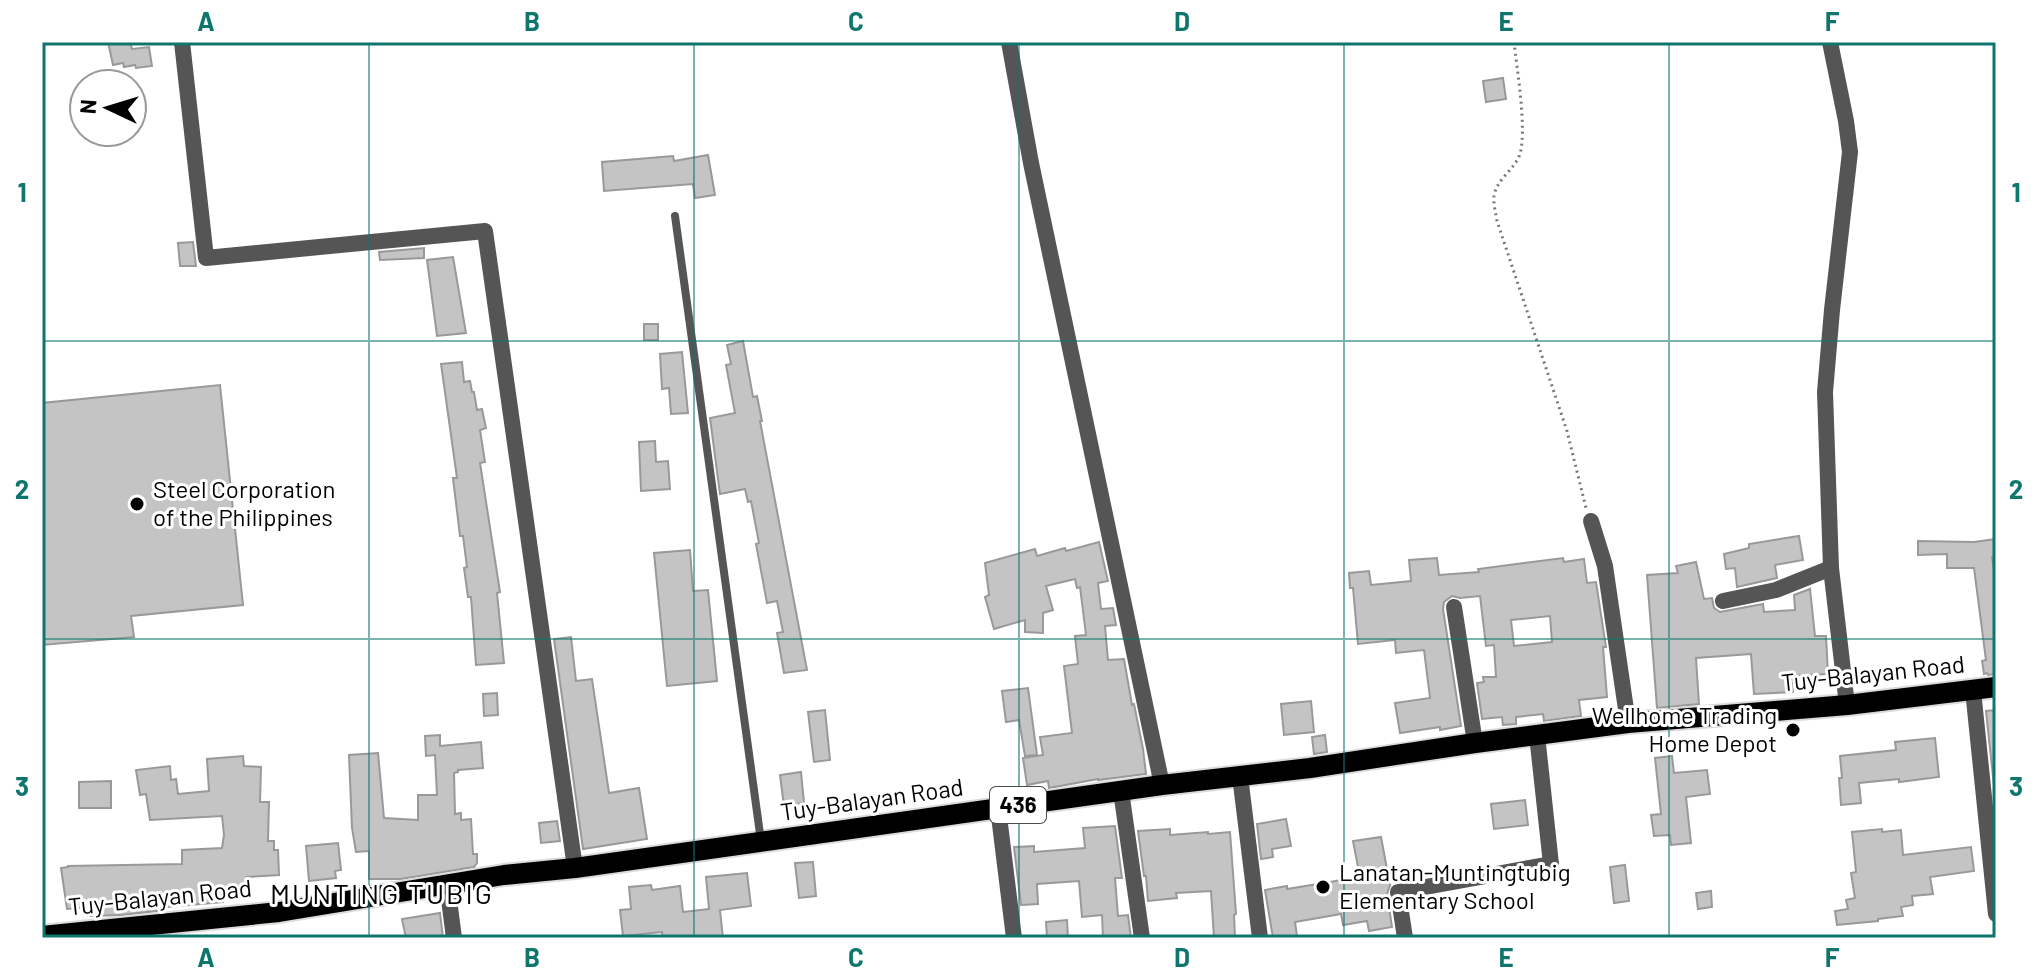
<svg xmlns="http://www.w3.org/2000/svg" width="2038" height="980" font-family="Barlow,sans-serif">
<rect width="100%" height="100%" fill="#fff"/>
<g fill="#c4c4c4" stroke="#999" stroke-width="2" fill-rule="evenodd">
<polygon points="108,42 130,42 132,49 149,47 152,66 136,68 135,65 124,67 123,63 113,65"/>
<polygon points="1503,78 1506,99 1486,102 1483,81"/>
<polygon points="708,155 715,195 695,198 693,184 604,191 602,162 673,156 674,161"/>
<polygon points="193,242 196,266 180,266 178,243"/>
<polygon points="424,248 424,258 380,260 379,252"/>
<polygon points="453,257 466,333 437,336 427,260"/>
<rect x="644" y="324" width="14" height="16"/>
<polygon points="743,341 753,397 757,396 762,421 760,421 807,670 784,673 777,633 783,632 777,601 767,603 756,544 759,543 751,501 748,502 745,489 720,494 710,418 735,413 726,365 731,364 727,345"/>
<polygon points="682,352 688,413 671,414 669,388 662,389 660,354"/>
<polygon points="462,362 464,382 470,381 472,392 474,392 477,410 482,409 486,428 480,430 485,462 480,463 500,592 497,593 504,663 476,665 471,597 468,597 464,568 467,567 463,536 460,536 453,478 457,478 441,364"/>
<polygon points="220,385 243,605 131,616 134,637 42,645 42,403"/>
<polygon points="655,441 656,462 668,461 670,489 641,491 639,442"/>
<polygon points="1799,536 1803,560 1775,565 1777,578 1737,587 1735,568 1726,569 1724,554 1749,548 1749,544"/>
<polygon points="1996,539 1996,556 1992,557 1996,583 1996,674 1988,675 1987,673 1984,674 1982,661 1986,660 1974,568 1947,568 1947,554 1918,555 1918,541 1974,542"/>
<polygon points="1099,542 1108,581 1098,583 1101,609 1113,608 1116,625 1105,626 1108,660 1124,659 1132,705 1134,704 1143,749 1146,774 1098,780 1098,779 1049,788 1048,781 1027,785 1023,758 1043,755 1040,737 1072,733 1064,666 1078,664 1075,636 1086,635 1080,587 1077,588 1075,579 1046,586 1053,610 1043,613 1043,633 1025,632 1025,620 994,629 985,597 989,595 985,563 1035,549 1037,556 1065,548 1066,551"/>
<polygon points="690,550 693,591 708,590 717,681 667,686 654,553"/>
<path d="M1437 558 1439 575 1479 572 1478 569 1563 558 1564 562 1584 559 1587 583 1596 582 1606 647H1603L1607 697 1579 700 1581 716 1544 721 1543 714 1516 717V724L1503 725 1502 717 1482 719 1477 683 1484 682 1483 677H1496L1494 645 1486 646 1480 596 1460 598 1452 596 1444 602 1443 609 1461 726 1440 730V727L1400 733 1395 703 1430 698 1424 650 1396 653 1395 640 1358 644 1353 588H1350L1349 573 1369 571 1371 585 1411 581 1409 560ZM1550 616 1552 642 1514 646 1511 620Z"/>
<polygon points="1696,562 1704,599 1712,598 1714,608 1720,612 1763,604 1764,612 1795,610 1794,595 1810,589 1815,636 1826,636 1828,674 1792,676 1793,692 1754,694 1751,654 1696,658 1699,704 1657,708 1647,575 1678,573 1676,566"/>
<polygon points="571,637 576,681 592,679 609,793 639,788 647,839 583,849 554,639"/>
<polygon points="1028,688 1037,755 1025,756 1019,720 1006,722 1002,691"/>
<polygon points="497,693 498,715 484,716 483,694"/>
<polygon points="1311,701 1314,732 1284,735 1281,704"/>
<polygon points="825,710 830,760 814,762 808,712"/>
<polygon points="1996,710 1996,786 1994,786 1986,711"/>
<polygon points="440,735 440,746 481,742 483,768 458,770 458,772 454,773 455,814 461,813 461,820 471,819 473,854 477,854 477,863 474,867 401,879 369,879 369,851 356,852 352,828 349,755 378,753 384,818 418,820 418,795 437,795 435,755 426,756 425,736"/>
<polygon points="1325,735 1327,752 1314,754 1312,737"/>
<polygon points="1935,738 1939,777 1899,782 1899,779 1859,783 1861,803 1841,805 1839,778 1842,778 1840,756 1896,750 1895,742"/>
<polygon points="243,756 244,766 261,767 260,802 269,802 268,841 274,841 274,850 278,850 279,875 246,877 247,892 223,893 223,902 166,907 166,910 121,915 90,916 90,907 67,909 61,868 68,867 68,866 182,864 182,850 222,848 224,835 222,816 150,820 146,794 140,795 136,770 170,766 171,780 176,779 178,794 209,791 207,759"/>
<polygon points="1672,756 1674,773 1707,770 1710,794 1686,797 1691,843 1671,845 1670,835 1654,836 1651,815 1661,814 1655,758"/>
<polygon points="801,772 804,803 784,806 780,775"/>
<polygon points="111,781 111,808 79,808 79,782"/>
<polygon points="1525,800 1528,825 1494,829 1491,804"/>
<polygon points="1286,819 1291,846 1272,849 1273,857 1261,859 1257,824"/>
<polygon points="557,821 560,841 541,843 539,823"/>
<polygon points="1115,826 1122,878 1115,878 1118,916 1128,915 1131,938 1103,938 1102,915 1082,917 1079,881 1037,884 1038,904 1021,905 1014,847 1034,846 1034,852 1085,848 1083,828"/>
<polygon points="1170,829 1170,835 1208,832 1208,834 1230,832 1236,914 1234,915 1235,938 1214,938 1211,891 1176,893 1177,898 1148,901 1146,876 1144,876 1138,831"/>
<polygon points="1882,829 1882,832 1901,830 1903,855 1971,847 1974,871 1930,877 1933,894 1912,896 1913,905 1901,907 1903,916 1878,919 1878,921 1837,925 1835,911 1848,909 1846,900 1855,898 1851,873 1856,872 1852,832"/>
<polygon points="1381,837 1390,885 1387,894 1392,927 1369,931 1367,921 1343,925 1341,914 1295,922 1297,936 1273,938 1265,890 1287,886 1287,889 1360,877 1353,841"/>
<polygon points="338,843 341,870 335,871 336,878 309,881 306,846"/>
<polygon points="813,862 816,896 799,898 795,863"/>
<polygon points="1625,865 1629,901 1614,903 1610,867"/>
<polygon points="747,873 751,906 720,910 723,938 663,938 662,932 623,936 620,910 631,909 629,887 651,885 652,890 680,886 683,912 709,909 706,877"/>
<polygon points="1711,891 1712,907 1698,909 1696,893"/>
<polygon points="440,913 443,938 406,938 402,919"/>
<polygon points="1067,920 1068,938 1047,938 1046,922"/>
</g>
<g fill="none" stroke-linecap="round" stroke-linejoin="round">
<defs>
<polyline id="primary" points="42,936 279,912 504,875 575,868 1162,785 1310,768 1475,743 1628,723 1847,705 1996,687"/>
</defs>
<use href="#primary" stroke="#dbdbdb" stroke-width="24"/>
<path stroke="#777" stroke-width="3" stroke-dasharray="2 4" stroke-linecap="butt" d="M1514 42C1517 69 1527 130 1520 154 1515 169 1496 180 1494 196 1493 203 1496 214 1497 221L1567 431 1586 508"/>
<polyline stroke="#555" stroke-width="8" points="675,216 761,841"/>
<g stroke="#555" stroke-width="16">
<polyline points="182,42 206,258 485,231 575,868"/>
<polyline points="1009,42 1031,163 1162,785"/>
<polyline points="1830,42 1846,121 1850,152 1832,310 1825,392 1831,568 1847,705"/>
<polyline points="1591,521 1605,566 1628,723"/>
<polyline points="1723,601 1776,590 1831,568"/>
<polyline points="1454,607 1475,743"/>
<polyline points="1973,690 1996,914"/>
<polyline points="1240,776 1260,938"/>
<polyline points="1121,791 1142,938"/>
<polyline points="998,808 1014,938"/>
<polyline points="447,884 454,938"/>
<polyline points="1405,938 1398,892 1551,864 1537,735"/>
</g>
<use href="#primary" stroke="#000" stroke-width="20"/>
</g>
<path fill="none" stroke="#0f766e" stroke-width="2" stroke-opacity="0.55" d="M369 42V938M694 42V938M1019 42V938M1344 42V938M1669 42V938M42 341H1996M42 639H1996"/>
<g fill="#000" stroke="#fff" stroke-width="3">
<circle cx="137" cy="504" r="8"/>
<circle cx="1793" cy="730" r="8"/>
<circle cx="1323" cy="887" r="8"/>
</g>
<g text-anchor="middle" stroke-width="6" stroke-linejoin="round" paint-order="stroke">
<rect fill="#fff" stroke="#4c4c4c" stroke-width="2" x="990" y="787" width="56" height="36" rx="6"/>
<g font-size="22" font-weight="bold" fill="#000">
<text x="1018" y="813">436</text>
</g>
<g font-size="24" fill="#000" stroke="#fff" text-anchor="start">
<text x="153" y="498">Steel Corporation<tspan x="153" dy="28">of the Philippines</tspan></text>
<text x="1777" y="724" text-anchor="end">Wellhome Trading<tspan x="1777" dy="28">Home Depot</tspan></text>
<text x="1339" y="881">Lanatan-Muntingtubig<tspan x="1339" dy="28">Elementary School</tspan></text>
</g>
<g font-size="24" fill="#000" stroke="#fff">
<text transform="translate(1873 674) rotate(-6)" y="8">Tuy-Balayan Road</text>
<text transform="translate(872 800) rotate(-8)" y="8">Tuy-Balayan Road</text>
<text transform="translate(160 898) rotate(-6)" y="8">Tuy-Balayan Road</text>
</g>
<g font-size="28" letter-spacing="2" fill="#000" stroke="#fff">
<text x="382" y="904">MUNTING TUBIG</text>
</g>
</g>
<rect width="2038" height="980" fill="none" stroke="#ffffff" stroke-width="88"/>
<g transform="translate(108 108) rotate(274)"><circle r="38" fill="#ffffff" stroke="#999999" stroke-width="2"/>
<path d="M0-6L14 30L0 20L-14 30Z" fill="#000000"/>
<text y="-12" font-size="22" font-weight="bold" text-anchor="middle" fill="#000000">N</text>
</g>
<rect x="44" y="44" width="1950" height="892" fill="none" stroke="#0f766e" stroke-width="3"/>
<g font-size="26" text-anchor="middle" font-weight="bold" fill="#0f766e">
<text x="206" y="31">A</text>
<text x="532" y="31">B</text>
<text x="856" y="31">C</text>
<text x="1182" y="31">D</text>
<text x="1506" y="31">E</text>
<text x="1832" y="31">F</text>
<text x="22" y="202">1</text>
<text x="2016" y="202">1</text>
<text x="22" y="499">2</text>
<text x="2016" y="499">2</text>
<text x="22" y="796">3</text>
<text x="2016" y="796">3</text>
<text x="206" y="967">A</text>
<text x="532" y="967">B</text>
<text x="856" y="967">C</text>
<text x="1182" y="967">D</text>
<text x="1506" y="967">E</text>
<text x="1832" y="967">F</text>
</g>
</svg>
